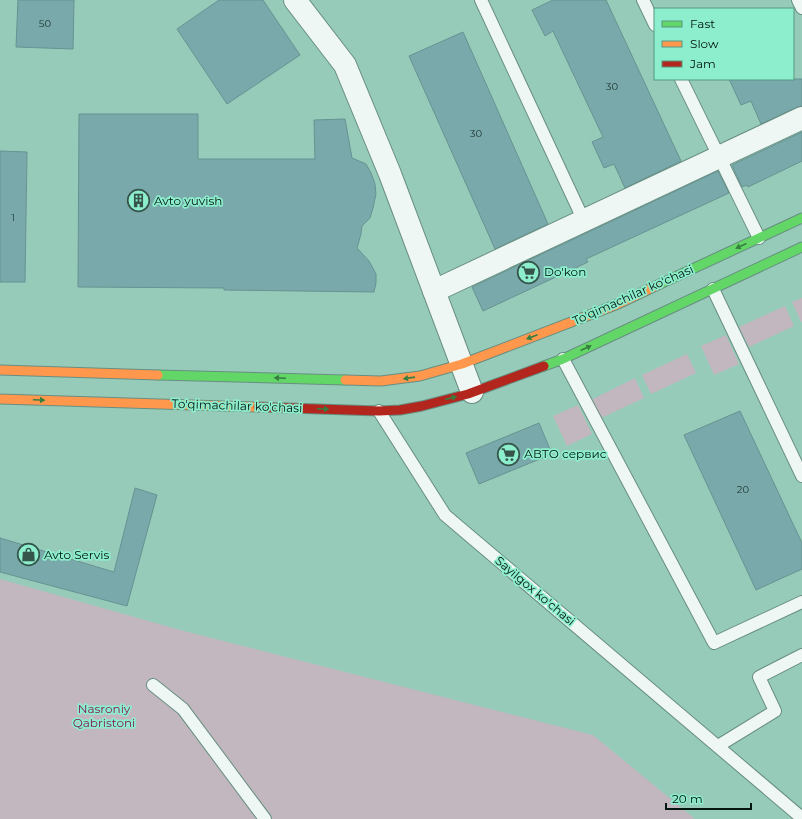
<svg xmlns="http://www.w3.org/2000/svg" width="802" height="819" font-family="Montserrat,sans-serif">
<rect width="100%" height="100%" fill="#96cbb9"/>
<g fill="#c2b7bf">
<polygon points="802,298 802,322 801,322 792,302"/>
<polygon points="785,306 794,326 749,347 739,327"/>
<polygon points="726,335 739,364 714,375 701,346"/>
<polygon points="687,354 696,373 651,394 642,375"/>
<polygon points="635,378 644,398 599,419 591,400"/>
<polygon points="578,405 592,434 567,446 553,416"/>
<polygon points="0,579 184,631 593,735 695,819 0,819"/>
</g>
<g fill="#79a9aa" stroke="#679392">
<polygon points="18,0 74,0 73,49 16,47"/>
<polygon points="219,0 263,0 300,55 227,104 177,29"/>
<polygon points="553,0 606,0 681,161 625,188 614,164 604,168 592,142 603,137 553,31 545,36 532,10"/>
<polygon points="463,32 548,224 495,249 409,56"/>
<polygon points="729,79 802,79 802,106 797,107 761,124 751,101 741,105"/>
<polygon points="79,114 198,114 198,159 315,159 314,120 345,119 352,158 366,164 371,173 375,184 376,194 373,208 370,218 362,226 361,234 357,248 369,261 376,274 376,283 374,292 224,290 224,288 78,287"/>
<polygon points="802,132 802,161 748,187 747,185 742,187 732,165"/>
<polygon points="0,151 27,152 25,282 0,282"/>
<polygon points="718,171 729,193 586,259 588,262 483,311 472,287"/>
<polygon points="740,411 802,543 802,569 756,590 684,435"/>
<polygon points="539,423 552,454 479,484 466,453"/>
<polygon points="135,488 157,495 127,606 0,572 0,538 114,572"/>
</g>
<g fill="none" stroke-linecap="round" stroke-linejoin="round">
<defs>
<g id="lane">
<polyline points="481,0 584,221"/>
<polyline points="643,0 655,25"/>
<polyline points="798,0 802,8"/>
<polyline points="681,79 759,238"/>
<polyline points="713,289 802,476"/>
<polyline points="563,359 714,643 802,602"/>
<polyline points="379,411 445,515 802,818"/>
<polyline points="153,685 183,709 265,819"/>
<polyline points="718,746 775,711 759,677 802,655"/>
</g>
<g id="street">
<polyline points="295,0 345,65 390,174 472,392"/>
<polyline points="434,291 802,118"/>
</g>
<g id="fast">
<polyline points="660,284 802,218"/>
<polyline points="544,366 563,359 802,247"/>
<polyline points="158,375 345,380"/>
</g>
<g id="slow">
<polyline points="0,370 158,375"/>
<polyline points="345,380 381,381 420,376 462,364 618,304 660,284"/>
<polyline points="0,399 258,407"/>
</g>
<polyline id="jam" points="258,407 379,411 400,410 422,406 468,394 544,366"/>
</defs>
<use href="#lane" stroke="#688e82" stroke-width="14"/>
<use href="#street" stroke="#688e82" stroke-width="24"/>
<use href="#fast" stroke="#688e82" stroke-width="11"/>
<use href="#slow" stroke="#688e82" stroke-width="11"/>
<use href="#jam" stroke="#688e82" stroke-width="11"/>
<use href="#lane" stroke="#eff7f4" stroke-width="12"/>
<use href="#street" stroke="#eff7f4" stroke-width="22"/>
<use href="#fast" stroke="#63d668" stroke-width="9"/>
<use href="#slow" stroke="#ff974d" stroke-width="9"/>
<use href="#jam" stroke="#b3261e" stroke-width="9"/>
</g>
<defs><path id="oneway-solid" d="M-6-.8H1V-3.2L6.5 0L1 3.2V.8H-6Z"/></defs>
<g fill="#377f40">
<use href="#oneway-solid" transform="translate(741 246) rotate(155)"/>
<use href="#oneway-solid" transform="translate(532 337) rotate(159)"/>
<use href="#oneway-solid" transform="translate(586 348) rotate(-25)"/>
<use href="#oneway-solid" transform="translate(280 378) rotate(-178)"/>
<use href="#oneway-solid" transform="translate(409 378) rotate(172)"/>
<use href="#oneway-solid" transform="translate(451 398) rotate(-15)"/>
<use href="#oneway-solid" transform="translate(39 400) rotate(2)"/>
<use href="#oneway-solid" transform="translate(323 409) rotate(2)"/>
</g>
<defs>
<symbol id="building-ring" viewBox="-11 -11 22 22"><circle r="9.5" fill="#8deecd" stroke="#36554a" stroke-width="1.5"/><path d="M-4-6H4V6H1V3H-1V6H-4ZM-2.5-4.3h1.7v1.8h-1.7ZM.8-4.3h1.7v1.8H.8ZM-2.5-1h1.7V.8h-1.7ZM.8-1h1.7V.8H.8Z" fill="#36554a"/></symbol>
<symbol id="supermarket-ring" viewBox="-11 -11 22 22"><circle r="9.5" fill="#8deecd" stroke="#36554a" stroke-width="1.5"/><path d="M-6-5.5h2.5l.6 2H6L4.5 2H-2.5L-4.4-4H-6ZM-1.5 3.2a1.3 1.3 0 1 0 .1 0ZM3 3.2a1.3 1.3 0 1 0 .1 0Z" fill="#36554a"/></symbol>
<symbol id="shop-ring" viewBox="-11 -11 22 22"><circle r="9.5" fill="#8deecd" stroke="#36554a" stroke-width="1.5"/><path d="M-5-2.5h2.3a2.7 3.5 0 0 1 5.4 0H5L5.5 6h-11ZM-1.5-2.5h3a1.5 2.3 0 0 0-3 0Z" fill="#36554a"/></symbol>
</defs>
<g fill-rule="evenodd">
<use href="#building-ring" x="126" y="188" width="25" height="25"/>
<use href="#supermarket-ring" x="516" y="260" width="25" height="25"/>
<use href="#supermarket-ring" x="496" y="442" width="25" height="25"/>
<use href="#shop-ring" x="16" y="542" width="25" height="25"/>
</g>
<g text-anchor="middle" stroke-width="3.5" stroke-linejoin="round" paint-order="stroke">
<g font-size="10" fill="#203a35">
<text x="45" y="27">50</text>
<text x="612" y="90">30</text>
<text x="476" y="137">30</text>
<text x="13" y="221">1</text>
<text x="743" y="493">20</text>
</g>
<g font-size="12" fill="#02150e" stroke="#8deecd" text-anchor="start">
<text x="154" y="205">Avto yuvish</text>
<text x="544" y="276">Do'kon</text>
<text x="524" y="458">АВТО сервис</text>
<text x="44" y="559">Avto Servis</text>
</g>
<g font-size="12" fill="#02150e" stroke="#8deecd">
<text transform="translate(633 295) rotate(-24)" y="4">To'qimachilar ko'chasi</text>
<text transform="translate(237 406) rotate(2)" y="4">To'qimachilar ko'chasi</text>
<text transform="translate(535 591) rotate(40)" y="4">Sayilgox ko'chasi</text>
</g>
<g font-size="12" fill="#841858" stroke="#8deecd">
<text x="104" y="713">Nasroniy<tspan x="104" dy="14">Qabristoni</tspan></text>
</g>
</g>
<rect x="654" y="8" width="140" height="72" fill="#8deecd" stroke="#559781"/>
<rect x="662" y="21" width="20" height="6" fill="#63d668" stroke="#559781"/>
<text x="690" y="28" font-size="12" fill="#02150e">Fast</text>
<rect x="662" y="41" width="20" height="6" fill="#ff974d" stroke="#559781"/>
<text x="690" y="48" font-size="12" fill="#02150e">Slow</text>
<rect x="662" y="61" width="20" height="6" fill="#b3261e" stroke="#559781"/>
<text x="690" y="68" font-size="12" fill="#02150e">Jam</text>
<path d="M666 803v6h85v-6" fill="none" stroke="#02150e" stroke-width="2"/>
<text x="672" y="803" font-size="12" fill="#02150e" stroke="#8deecd" stroke-width="3" paint-order="stroke">20 m</text>
</svg>
